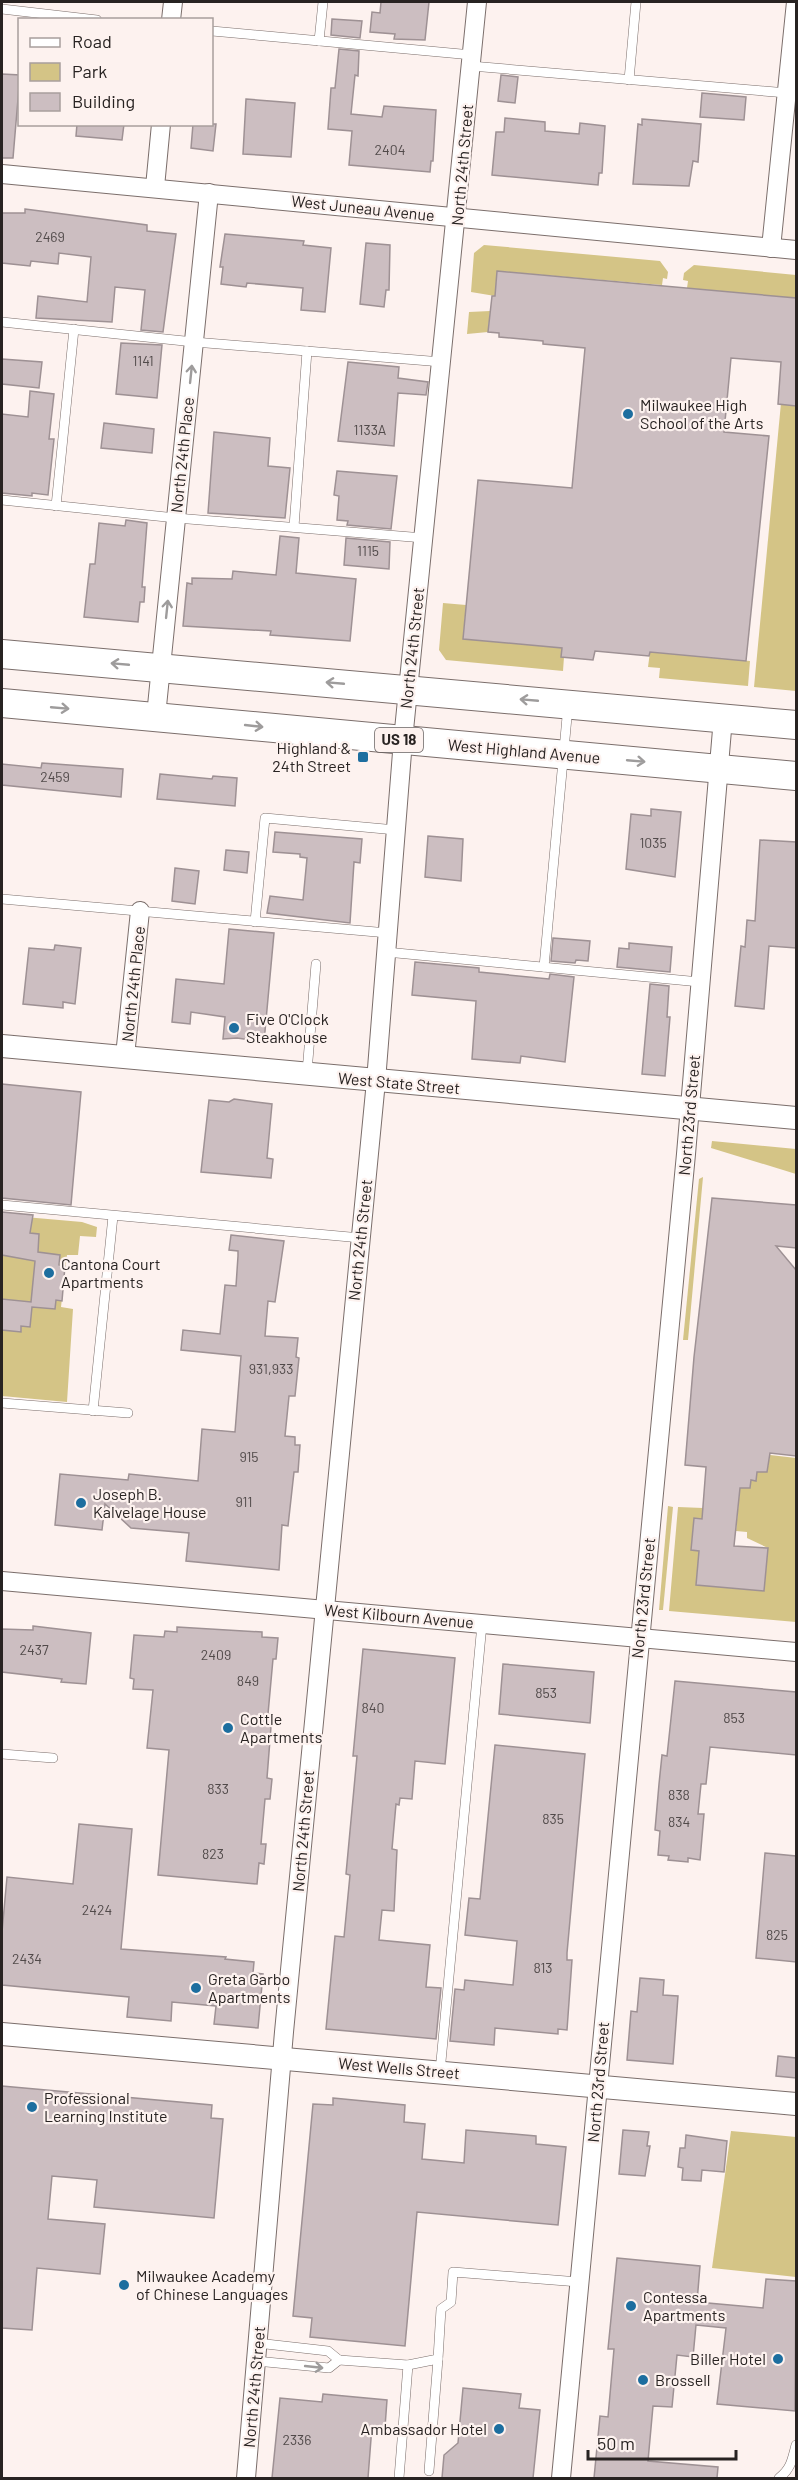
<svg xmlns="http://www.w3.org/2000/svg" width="798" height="2480" font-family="Barlow,sans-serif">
<rect width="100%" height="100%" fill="#fdf2ef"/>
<g fill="#d4c486">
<polygon points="484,245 660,261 668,272 667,279 663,278 662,285 497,271 495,296 471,292 474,253"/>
<polygon points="694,265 796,275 796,298 687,288 688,281 683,280 684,273"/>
<polygon points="490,311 488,332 467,334 469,312"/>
<polygon points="781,403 796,405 796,691 754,687"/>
<polygon points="443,603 466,605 463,639 565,648 561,651 561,657 564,657 563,671 446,660 439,650"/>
<polygon points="650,652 750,661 748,686 659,678 660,668 648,667"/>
<polygon points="712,1141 796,1149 796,1174 711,1148"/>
<polygon points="703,1177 688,1340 683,1340 699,1179"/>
<polygon points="2,1215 82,1222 97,1227 96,1237 80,1236 78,1255 67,1255 61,1307 73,1309 67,1402 2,1396"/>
<polygon points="770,1455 796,1458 796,1622 669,1611 678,1507 703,1508 702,1519 694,1518 691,1550 699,1551 696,1585 764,1591 768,1548 747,1538 747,1532 736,1531 740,1488 750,1488 751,1480 756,1480 757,1472 767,1472"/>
<polygon points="668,1506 673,1507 663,1610 659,1610"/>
<polygon points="731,2131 796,2137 796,2277 712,2268"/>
</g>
<g fill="#ccbec1" stroke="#9e9194" stroke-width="1.5">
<polygon points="381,2 429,2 425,40 394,39 395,34 370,32 372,12 380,13"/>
<polygon points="332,19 362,21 360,38 331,35"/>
<polygon points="339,49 359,51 358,76 355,75 351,114 382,117 384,106 436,110 433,161 431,161 430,172 349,165 352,131 328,129 331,88 335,88"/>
<polygon points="2,74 20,75 13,158 2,158"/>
<polygon points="501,75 518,77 515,103 498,101"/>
<polygon points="702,93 746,97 744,120 700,117"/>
<polygon points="246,99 295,103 291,157 243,154"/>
<polygon points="505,118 545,122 545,131 579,134 580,123 605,126 602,173 599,173 598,185 492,175 496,132 504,132"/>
<polygon points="642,119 701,124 698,162 693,161 689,186 633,184 638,124 642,125"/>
<polygon points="77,124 124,124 122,140 76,136"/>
<polygon points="193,124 216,124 213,151 191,148"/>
<polygon points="25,209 147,225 147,231 176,234 163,332 141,330 145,290 115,287 112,322 36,318 38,296 87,302 91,257 59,253 58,264 31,261 30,266 2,263 2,213 25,213"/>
<polygon points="225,234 304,241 303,245 331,248 325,312 301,310 303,288 247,283 246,287 221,284 223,267 220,267"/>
<polygon points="366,243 390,245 389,290 386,290 384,307 360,304"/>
<polygon points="497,271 796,298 796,406 778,404 781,362 731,358 724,432 769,436 746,661 650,652 649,656 595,651 593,660 561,657 562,648 463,639 478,480 572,488 585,348 543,344 543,341 499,337 499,333 488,332 492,296 495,296"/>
<polygon points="121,343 162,345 157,398 116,394"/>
<polygon points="2,359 42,362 39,388 2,384"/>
<polygon points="348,362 399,367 398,378 428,382 426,395 398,393 394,446 338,441"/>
<polygon points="30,391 54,394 49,439 54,439 48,495 32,493 32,496 2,493 2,414 28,417"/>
<polygon points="104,423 154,429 152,453 101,448"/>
<polygon points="214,432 270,438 268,466 290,468 285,518 208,513"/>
<polygon points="337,471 397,476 391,529 347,525 348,521 337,520 339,496 334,495"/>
<polygon points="126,520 147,523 142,587 145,587 144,602 140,602 138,622 84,617 90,564 95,564 99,523 125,526"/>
<polygon points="280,536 299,538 296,573 356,579 350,641 270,635 271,631 183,626 187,583 192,584 192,578 232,579 233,571 276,575"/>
<polygon points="346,538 390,542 389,569 344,565"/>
<polygon points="42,763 123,769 121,797 2,785 2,764 41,768"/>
<polygon points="160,774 212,779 213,776 237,778 235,806 157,799"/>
<polygon points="651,809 681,812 675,877 626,869 631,814 651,816"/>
<polygon points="275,832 362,839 360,863 354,862 350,923 267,913 270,896 303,900 307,858 300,857 300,854 273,852"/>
<polygon points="428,836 463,839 461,881 425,877"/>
<polygon points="760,840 796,842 796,948 769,946 764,1009 735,1006 741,946 745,947 747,920 755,921"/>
<polygon points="226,850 249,852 247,873 224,870"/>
<polygon points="175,868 199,871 195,904 172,901"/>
<polygon points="229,929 274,933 264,1042 237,1038 223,1039 225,1017 191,1012 190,1024 172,1022 176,979 224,984"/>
<polygon points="553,938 590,941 588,961 576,960 575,963 551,961"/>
<polygon points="629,943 672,947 670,972 617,967 619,948 629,949"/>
<polygon points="55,945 81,948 75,1004 63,1002 63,1008 23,1004 29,948 54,950"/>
<polygon points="415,962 479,968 479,972 549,979 550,974 574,977 565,1062 521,1056 520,1063 472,1059 476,1001 412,995"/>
<polygon points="650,984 669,986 667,1017 670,1017 665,1076 642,1074"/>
<polygon points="2,1084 81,1092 71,1205 2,1198"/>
<polygon points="234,1099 272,1104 267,1158 273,1159 271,1178 201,1172 209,1100 229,1102"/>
<polygon points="712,1198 796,1205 796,1248 776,1246 796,1270 796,1456 770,1453 767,1472 757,1472 756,1481 751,1480 750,1488 740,1488 734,1546 768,1548 764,1591 696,1585 699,1551 691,1550 694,1518 702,1519 706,1467 685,1465 694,1357"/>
<polygon points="2,1212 33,1215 30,1233 39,1234 38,1252 60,1255 59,1265 65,1266 62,1301 56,1300 55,1309 32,1307 30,1327 21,1326 21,1332 2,1330 2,1299 31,1302 35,1261 2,1255"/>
<polygon points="231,1235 284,1241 275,1302 268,1301 265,1336 298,1338 296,1357 299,1358 295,1396 289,1396 285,1436 295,1437 295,1445 300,1445 298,1472 294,1472 288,1526 282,1525 279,1570 186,1561 189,1533 131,1528 105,1504 102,1530 55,1525 60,1474 128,1480 129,1474 198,1481 202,1429 235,1432 241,1356 181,1350 183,1330 220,1334 225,1285 236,1286 238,1256 238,1251 229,1250"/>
<polygon points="33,1626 91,1633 86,1684 61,1682 62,1679 2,1672 2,1629 33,1630"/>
<polygon points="177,1627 262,1632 262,1637 278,1638 276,1659 273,1659 268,1714 272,1714 267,1778 272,1779 270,1799 265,1799 261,1844 266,1844 264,1864 259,1863 257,1884 158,1875 169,1750 147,1748 153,1690 133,1689 134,1679 130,1678 134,1635 164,1637 165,1631 177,1632"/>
<polygon points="363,1649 455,1658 445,1764 415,1761 412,1799 400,1798 399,1805 396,1804 392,1849 397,1850 394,1911 382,1910 379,1940 430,1945 426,1987 441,1988 436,2039 326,2029 335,1936 344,1937 350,1875 346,1874 357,1756 353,1756"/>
<polygon points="503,1664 594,1672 590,1723 499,1714"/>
<polygon points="675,1681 796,1692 796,1755 710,1747 706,1784 701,1784 698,1814 704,1814 700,1860 688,1858 688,1862 668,1860 669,1856 658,1855 660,1831 655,1830 659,1784 662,1755 667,1756"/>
<polygon points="495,1745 585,1754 567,1953 567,1960 572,1960 567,2030 558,2029 558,2034 495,2028 494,2045 450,2041 455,1989 464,1990 465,1980 513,1985 517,1941 465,1935 469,1898 480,1899"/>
<polygon points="79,1824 132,1829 121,1949 226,1957 225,1959 254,1962 253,1973 263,1974 258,2028 214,2024 216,2006 172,2002 171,2021 127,2017 129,1997 2,1985 2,1932 7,1877 73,1884"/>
<polygon points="765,1853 796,1856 796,1962 756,1958"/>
<polygon points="640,1978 664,1980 663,1995 678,1996 673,2064 627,2060 631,2011 637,2012"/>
<polygon points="778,2056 796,2058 796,2078 776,2076"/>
<polygon points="2,2086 212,2105 211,2118 223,2119 214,2218 94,2207 97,2180 52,2176 48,2219 105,2224 100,2274 37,2268 32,2330 2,2328"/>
<polygon points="333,2098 405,2105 404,2122 425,2124 422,2159 464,2163 466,2130 536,2136 536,2144 566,2147 558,2225 417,2212 405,2346 310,2337 312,2318 293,2316 313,2104 333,2105"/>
<polygon points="623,2130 649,2132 647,2146 650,2146 645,2176 619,2174"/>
<polygon points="686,2135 727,2141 724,2172 702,2170 701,2181 682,2180 683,2168 678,2167 680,2148 685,2148"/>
<polygon points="617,2258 700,2266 697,2302 763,2308 766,2279 796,2281 795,2411 717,2404 726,2328 696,2325 693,2357 677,2355 672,2407 653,2406 648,2461 718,2467 717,2478 594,2478 600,2416 608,2417 614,2349 608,2349"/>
<polygon points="463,2388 521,2394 519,2408 540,2410 533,2478 442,2478 444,2455 458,2443"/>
<polygon points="323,2394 387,2400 385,2427 372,2426 368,2478 272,2478 280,2398 322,2402"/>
</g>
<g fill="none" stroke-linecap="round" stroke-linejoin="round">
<defs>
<g id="service">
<polyline points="2,9 97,20"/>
<polyline points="212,31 472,55"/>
<polyline points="319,41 323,2"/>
<polyline points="471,66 787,93"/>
<polyline points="629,80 636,2"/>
<polyline points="2,322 194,342 442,362"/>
<polyline points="2,500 176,518 424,538"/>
<polyline points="56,506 74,329"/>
<polyline points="294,527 307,351"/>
<polyline points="2,899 388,933"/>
<polyline points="255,922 265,818 396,830"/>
<polyline points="386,952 700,982"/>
<polyline points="544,967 568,706"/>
<polyline points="307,1072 316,964"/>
<polyline points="2,1205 361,1238"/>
<polyline points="2,1403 128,1413"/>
<polyline points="93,1411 113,1216"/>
<polyline points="2,1754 53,1758"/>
<polyline points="440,2072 482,1624"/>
<polyline points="339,2360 408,2365 438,2359 441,2309 451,2302 453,2272 579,2282"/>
<polyline points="256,2361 329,2368 339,2360 328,2351 257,2343"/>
<polyline points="429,2471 438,2359"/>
<polyline points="399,2478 408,2365"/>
<path d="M779 2478C791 2469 792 2460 796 2445"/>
</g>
<g id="minor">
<polyline points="171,20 173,2"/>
<polyline points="2,174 796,250"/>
<polyline points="155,187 161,124"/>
<polyline points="771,248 796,2"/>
<polyline points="156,716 209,193"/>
<polyline points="125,1056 140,911"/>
<polyline points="2,1581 796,1652"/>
<polyline points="246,2478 284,2032 376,1081 403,740 477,2"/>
<polyline points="561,2478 686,1154 723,718"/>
</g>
<g id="tertiary">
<polyline points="2,1046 796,1118"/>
<polyline points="2,2034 796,2104"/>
</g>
<g id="primary">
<polyline points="2,654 796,725"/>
<polyline points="2,703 796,776"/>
</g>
</defs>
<use href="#service" stroke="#7b6e6b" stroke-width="10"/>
<use href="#minor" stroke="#7b6e6b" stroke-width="20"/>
<use href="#tertiary" stroke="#7b6e6b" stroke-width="24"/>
<use href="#primary" stroke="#7b6e6b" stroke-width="30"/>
<use href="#service" stroke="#fff" stroke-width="9"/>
<use href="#minor" stroke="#fff" stroke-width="18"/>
<use href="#tertiary" stroke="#fff" stroke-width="22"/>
<use href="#primary" stroke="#fff" stroke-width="28"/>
</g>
<defs><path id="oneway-shaft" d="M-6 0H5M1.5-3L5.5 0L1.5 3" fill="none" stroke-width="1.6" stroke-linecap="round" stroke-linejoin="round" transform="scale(1.5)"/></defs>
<g stroke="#9e9c9c">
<use href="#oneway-shaft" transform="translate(191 374) rotate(-84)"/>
<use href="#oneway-shaft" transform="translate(167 609) rotate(-84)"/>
<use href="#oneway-shaft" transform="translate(120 664) rotate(-175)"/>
<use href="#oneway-shaft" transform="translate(335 683) rotate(-175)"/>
<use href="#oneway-shaft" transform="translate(529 700) rotate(-175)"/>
<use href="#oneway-shaft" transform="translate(60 708) rotate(5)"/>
<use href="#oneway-shaft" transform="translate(254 726) rotate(6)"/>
<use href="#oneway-shaft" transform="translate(636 761) rotate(5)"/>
<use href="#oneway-shaft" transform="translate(314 2367) rotate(6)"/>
</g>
<g fill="#1d6e9f" stroke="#fdf2ef" stroke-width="2">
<circle cx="628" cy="414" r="6"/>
<rect x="357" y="751" width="12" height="12" rx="3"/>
<circle cx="234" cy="1028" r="6"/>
<circle cx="49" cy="1273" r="6"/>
<circle cx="81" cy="1503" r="6"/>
<circle cx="228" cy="1728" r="6"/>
<circle cx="196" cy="1988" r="6"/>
<circle cx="32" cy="2107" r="6"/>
<circle cx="124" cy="2285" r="6"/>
<circle cx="631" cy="2306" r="6"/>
<circle cx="778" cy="2359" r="6"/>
<circle cx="643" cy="2380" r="6"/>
<circle cx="499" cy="2429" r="6"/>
</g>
<g text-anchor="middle" stroke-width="4.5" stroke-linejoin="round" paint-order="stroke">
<g font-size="14" fill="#514a4a">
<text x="390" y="155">2404</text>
<text x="50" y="242">2469</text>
<text x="143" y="366">1141</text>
<text x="370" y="435">1133A</text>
<text x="368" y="556">1115</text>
<text x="55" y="782">2459</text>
<text x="653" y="848">1035</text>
<text x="271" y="1374">931,933</text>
<text x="249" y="1462">915</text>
<text x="244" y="1507">911</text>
<text x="34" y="1655">2437</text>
<text x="216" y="1660">2409</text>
<text x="248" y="1686">849</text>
<text x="546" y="1698">853</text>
<text x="373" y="1713">840</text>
<text x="734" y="1723">853</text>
<text x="218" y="1794">833</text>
<text x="679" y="1800">838</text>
<text x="553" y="1824">835</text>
<text x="679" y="1827">834</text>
<text x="213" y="1859">823</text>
<text x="97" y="1915">2424</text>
<text x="777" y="1940">825</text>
<text x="27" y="1964">2434</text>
<text x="543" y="1973">813</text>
<text x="297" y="2445">2336</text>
</g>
<rect fill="#fdf2ef" stroke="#686160" stroke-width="1.5" x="375" y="728" width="48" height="24" rx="4.5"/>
<g font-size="15" font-weight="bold" fill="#282322">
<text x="399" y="745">US 18</text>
</g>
<g font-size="16" fill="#282322" stroke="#fdf2ef">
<text transform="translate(462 165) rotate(-85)" y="6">North 24th Street</text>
<text transform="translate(363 208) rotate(6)" y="6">West Juneau Avenue</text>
<text transform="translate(182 455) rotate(-84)" y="6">North 24th Place</text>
<text transform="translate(412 648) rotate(-84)" y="6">North 24th Street</text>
<text transform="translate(524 751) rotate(5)" y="6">West Highland Avenue</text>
<text transform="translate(133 984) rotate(-84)" y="6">North 24th Place</text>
<text transform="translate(399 1083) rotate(5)" y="6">West State Street</text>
<text transform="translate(689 1115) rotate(-85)" y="6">North 23rd Street</text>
<text transform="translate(360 1240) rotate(-84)" y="6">North 24th Street</text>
<text transform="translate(643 1598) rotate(-84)" y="6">North 23rd Street</text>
<text transform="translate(399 1616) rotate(5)" y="6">West Kilbourn Avenue</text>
<text transform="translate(303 1831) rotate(-85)" y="6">North 24th Street</text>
<text transform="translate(399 2068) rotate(5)" y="6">West Wells Street</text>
<text transform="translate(598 2082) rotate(-85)" y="6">North 23rd Street</text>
<text transform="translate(254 2387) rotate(-85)" y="6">North 24th Street</text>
</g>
<g font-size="16" fill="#282322" stroke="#fdf2ef" text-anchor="start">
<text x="640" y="411">Milwaukee High<tspan x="640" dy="18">School of the Arts</tspan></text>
<text x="351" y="754" text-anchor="end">Highland &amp;<tspan x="351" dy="18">24th Street</tspan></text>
<text x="246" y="1025">Five O'Clock<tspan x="246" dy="18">Steakhouse</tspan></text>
<text x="61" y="1270">Cantona Court<tspan x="61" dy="18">Apartments</tspan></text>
<text x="93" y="1500">Joseph B.<tspan x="93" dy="18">Kalvelage House</tspan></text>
<text x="240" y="1725">Cottle<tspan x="240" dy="18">Apartments</tspan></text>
<text x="208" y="1985">Greta Garbo<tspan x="208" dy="18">Apartments</tspan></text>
<text x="44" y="2104">Professional<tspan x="44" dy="18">Learning Institute</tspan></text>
<text x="136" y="2282">Milwaukee Academy<tspan x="136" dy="18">of Chinese Languages</tspan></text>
<text x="643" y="2303">Contessa<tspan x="643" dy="18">Apartments</tspan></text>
<text x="766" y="2365" text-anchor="end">Biller Hotel</text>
<text x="655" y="2386">Brossell</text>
<text x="487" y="2435" text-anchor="end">Ambassador Hotel</text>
</g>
</g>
<rect width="798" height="2480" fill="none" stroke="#282322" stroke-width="6"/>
<rect x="18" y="18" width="195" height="108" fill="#fdf2ef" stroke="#a89f9d" stroke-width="1.5"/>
<rect x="30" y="38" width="30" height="9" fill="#ffffff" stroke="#a89f9d" stroke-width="1.5"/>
<text x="72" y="48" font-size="18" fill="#282322">Road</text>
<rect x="30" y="63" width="30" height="18" fill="#d4c486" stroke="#a89f9d" stroke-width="1.5"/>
<text x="72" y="78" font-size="18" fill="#282322">Park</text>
<rect x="30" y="93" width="30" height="18" fill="#ccbec1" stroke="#a89f9d" stroke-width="1.5"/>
<text x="72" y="108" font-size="18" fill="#282322">Building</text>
<path d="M588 2450v9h148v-9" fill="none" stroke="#282322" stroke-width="3"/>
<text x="597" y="2450" font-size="18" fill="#282322" stroke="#fdf2ef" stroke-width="4.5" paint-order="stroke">50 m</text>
</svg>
